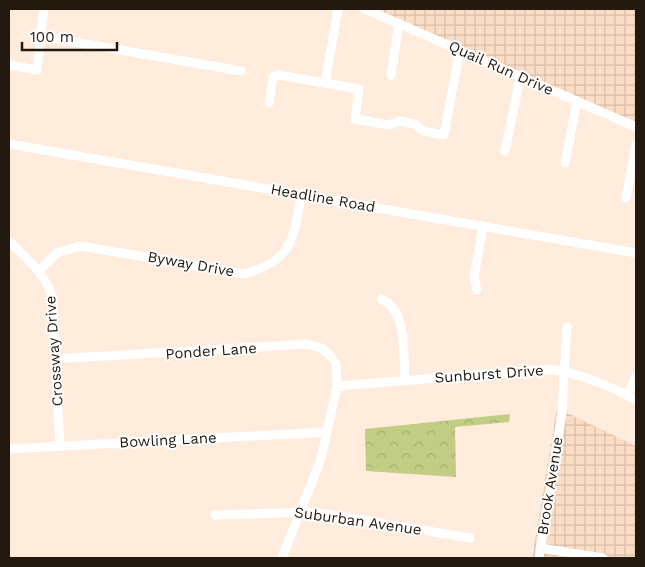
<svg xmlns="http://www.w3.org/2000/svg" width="645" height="567" font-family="'Work Sans',sans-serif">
<defs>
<pattern id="industrial-grid" width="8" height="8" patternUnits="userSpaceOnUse" patternTransform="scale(1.25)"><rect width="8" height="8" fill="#fbddc5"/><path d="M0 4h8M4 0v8" fill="none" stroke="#d7bda8"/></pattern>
<pattern id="forest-crowns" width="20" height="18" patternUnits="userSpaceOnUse" patternTransform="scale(1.25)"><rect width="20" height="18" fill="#c1cd82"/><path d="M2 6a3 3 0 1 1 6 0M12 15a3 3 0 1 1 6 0" fill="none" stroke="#a6af6f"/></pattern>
</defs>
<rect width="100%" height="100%" fill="#ffecdd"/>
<g fill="url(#industrial-grid)">
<polygon points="365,9 636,9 636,127"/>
<polygon points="557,408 636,446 636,558 532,558"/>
</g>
<polygon fill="url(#forest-crowns)" points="510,414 509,422 455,427 456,477 366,471 365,429"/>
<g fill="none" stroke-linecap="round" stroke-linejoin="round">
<g stroke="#fff" stroke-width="9">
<polyline points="365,9 636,127"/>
<polyline points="39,36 241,71"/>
<polyline points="9,65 37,70 44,9"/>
<polyline points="391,75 399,24"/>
<polyline points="325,83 338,9"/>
<polyline points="269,103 273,77 278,75 359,89 355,119 389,125 399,121 414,124 423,131 444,135 460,50"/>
<polyline points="9,144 636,253"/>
<polyline points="505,151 520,78"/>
<polyline points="565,163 577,101"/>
<polyline points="626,198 636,145"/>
<path d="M9 241C26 258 44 272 52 296L60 446"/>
<path d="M39 271 58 252 81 246 244 274C293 261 294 238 301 194"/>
<polyline points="477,290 474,278 483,226"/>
<path d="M381 299C408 310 403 355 405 381"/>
<polyline points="55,359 307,344 322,348 330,355 336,364 337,386 321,459 282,558"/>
<path d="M337 386 548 369C580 373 607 385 636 400"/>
<polyline points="627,395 636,376"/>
<polyline points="562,409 567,327"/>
<polyline points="9,449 327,432"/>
<polyline points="215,515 313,512 470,538"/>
<polyline points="540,548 603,558"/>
<polyline points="539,558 562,413"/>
</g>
</g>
<g text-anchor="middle" stroke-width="4" stroke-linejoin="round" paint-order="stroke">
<g font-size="15" fill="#24190f" stroke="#fff">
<text transform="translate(501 68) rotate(24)" y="5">Quail Run Drive</text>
<text transform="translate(323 198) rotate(10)" y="5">Headline Road</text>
<text transform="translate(191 264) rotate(10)" y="5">Byway Drive</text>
<text transform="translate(54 351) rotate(-94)" y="5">Crossway Drive</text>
<text transform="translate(211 351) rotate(-4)" y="5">Ponder Lane</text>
<text transform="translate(489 374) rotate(-4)" y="5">Sunburst Drive</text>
<text transform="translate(168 440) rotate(-3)" y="5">Bowling Lane</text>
<text transform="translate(550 486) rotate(-81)" y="5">Brook Avenue</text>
<text transform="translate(358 521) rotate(8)" y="5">Suburban Avenue</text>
</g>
</g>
<rect width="645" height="567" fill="none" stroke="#24190f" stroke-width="20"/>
<path d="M22 42v8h95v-8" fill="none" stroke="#24190f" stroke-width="2.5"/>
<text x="30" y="42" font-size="15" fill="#24190f" stroke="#ffffff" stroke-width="4" paint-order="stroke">100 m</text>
</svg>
